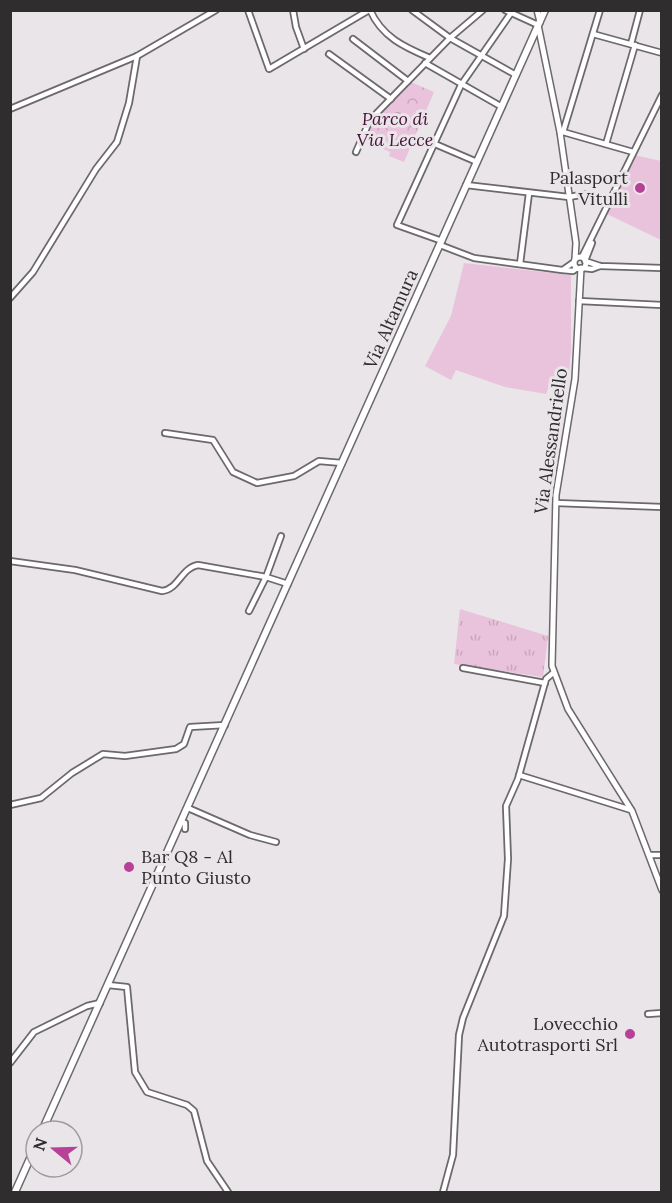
<svg xmlns="http://www.w3.org/2000/svg" width="672" height="1203" font-family="Lora,serif">
<defs>
<pattern id="grass-tufts" width="24" height="20" patternUnits="userSpaceOnUse" patternTransform="scale(1.5)"><rect width="24" height="20" fill="#e9c2db"/><path d="M3 7l-1-3M5 7V3M7 7l1-3M15 17l-1-3M17 17v-4M19 17l1-3" fill="none" stroke="#c8a7bc"/></pattern>
<pattern id="park-crowns" width="20" height="18" patternUnits="userSpaceOnUse" patternTransform="scale(1.5)"><rect width="20" height="18" fill="#e9c2db"/><path d="M2 6a3 3 0 1 1 6 0M12 15a3 3 0 1 1 6 0" fill="none" stroke="#c8a7bc"/></pattern>
</defs>
<rect width="100%" height="100%" fill="#eae5e8"/>
<polygon fill="url(#grass-tufts)" points="460,609 548,636 543,677 454,664"/>
<polygon fill="url(#park-crowns)" points="411,82 434,92 404,162 389,156 390,152 365,140 373,122"/>
<g fill="#e9c2db">
<polygon points="634,155 661,161 661,240 607,214"/>
<polygon points="464,263 571,275 571,350 568,384 551,380 546,394 505,387 456,370 451,380 425,366 451,316"/>
</g>
<g fill="none" stroke-linecap="round" stroke-linejoin="round">
<defs>
<g id="minor">
<polyline points="248,10 269,69 369,10"/>
<polyline points="293,10 296,27 304,49"/>
<path d="M370 10C382 37 404 47 430 58"/>
<polyline points="412,10 450,38 516,75"/>
<polyline points="505,10 538,25"/>
<polyline points="593,34 662,53"/>
<polyline points="353,39 408,81"/>
<polyline points="631,44 640,10"/>
<polyline points="329,54 391,99"/>
<polyline points="425,63 502,107"/>
<polyline points="10,109 137,56 216,10"/>
<polyline points="560,132 563,132 600,10"/>
<polyline points="563,132 633,152"/>
<polyline points="435,144 477,162"/>
<polyline points="606,144 635,45"/>
<polyline points="356,152 370,120 450,38 483,10"/>
<polyline points="466,185 569,197 586,194 610,201"/>
<polyline points="442,241 397,225 461,85 511,13"/>
<polyline points="592,243 585,261 600,266 662,268"/>
<polyline points="440,245 474,258 562,270 573,271 577,268"/>
<polyline points="582,257 662,95"/>
<polyline points="520,264 529,193"/>
<polyline points="583,268 592,269 600,266"/>
<polyline points="564,269 574,262"/>
<polyline points="10,298 33,272 96,169 117,142 129,103 137,56"/>
<polyline points="579,301 662,305"/>
<polyline points="165,433 213,440 233,472 257,483 294,476 319,461 342,463"/>
<polyline points="556,503 662,507"/>
<path d="M10 561 75 570 162 591C179 589 181 568 198 565L266 577 288 584"/>
<polyline points="249,611 266,577 281,536"/>
<polyline points="463,668 545,683"/>
<polyline points="519,775 631,810"/>
<polyline points="10,805 41,798 72,773 103,754 125,756 176,749 184,744 190,727 225,725"/>
<polyline points="188,808 250,835 276,842"/>
<polyline points="181,822 185,823 185,829"/>
<polyline points="650,855 662,855"/>
<polyline points="108,985 127,987 135,1072 147,1092 187,1105 194,1111 207,1161 228,1192"/>
<polyline points="648,1014 662,1013"/>
<polyline points="10,1063 34,1032 87,1006 100,1003"/>
<polyline points="443,1192 453,1155 459,1035 463,1018 504,916 508,859 506,806 518,779 546,679 553,673"/>
</g>
<g id="tertiary">
<polyline points="537,10 540,22"/>
<polyline points="538,25 560,132 576,243 575,259"/>
<circle cx="580" cy="263" r="6"/>
<polyline points="581,268 575,379 556,495 552,666 568,709 632,811 662,890"/>
</g>
<g id="secondary">
<polyline points="42,1131 545,10"/>
<polyline points="15,1192 36,1145"/>
</g>
</defs>
<use href="#minor" stroke="#6c686b" stroke-width="8"/>
<use href="#tertiary" stroke="#6c686b" stroke-width="8"/>
<use href="#secondary" stroke="#6c686b" stroke-width="9"/>
<use href="#minor" stroke="#fff" stroke-width="4.5"/>
<use href="#tertiary" stroke="#fff" stroke-width="5"/>
<use href="#secondary" stroke="#fff" stroke-width="6"/>
</g>
<g fill="#b84198" stroke="#eae5e8" stroke-width="2">
<circle cx="640" cy="188" r="6"/>
<circle cx="129" cy="867" r="6"/>
<circle cx="630" cy="1034" r="6"/>
</g>
<g text-anchor="middle" stroke-width="6" stroke-linejoin="round" paint-order="stroke">
<g font-size="18" font-style="italic" fill="#461139" stroke="#eae5e8">
<text x="395" y="125">Parco di<tspan x="395" dy="21">Via Lecce</tspan></text>
</g>
<g font-size="18" fill="#2f2d2e" stroke="#eae5e8" text-anchor="end">
<text x="628" y="184">Palasport<tspan x="628" dy="21">Vitulli</tspan></text>
<text x="141" y="863" text-anchor="start">Bar Q8 - Al<tspan x="141" dy="21">Punto Giusto</tspan></text>
<text x="618" y="1030">Lovecchio<tspan x="618" dy="21">Autotrasporti Srl</tspan></text>
</g>
<g font-size="18" fill="#2f2d2e" stroke="#eae5e8">
<text transform="translate(391 319) rotate(-66)" y="6">Via Altamura</text>
<text transform="translate(551 441) rotate(-82)" y="6">Via Alessandriello</text>
</g>
</g>
<rect width="672" height="1203" fill="none" stroke="#2f2d2e" stroke-width="24"/>
<g transform="translate(54 1149) rotate(289)"><circle r="28" fill="#eae5e8" stroke="#9f9b9e" stroke-width="1.5"/>
<path d="M0-4.5L10 22L0 15L-10 22Z" fill="#b84198"/>
<text y="-9" font-size="16" font-weight="bold" text-anchor="middle" fill="#2f2d2e">N</text>
</g>
</svg>
